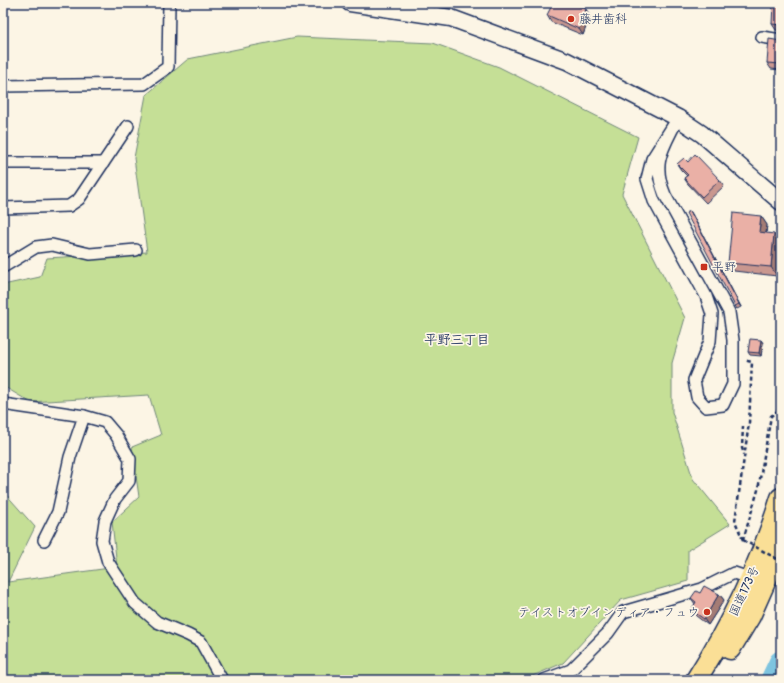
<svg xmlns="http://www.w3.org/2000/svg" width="784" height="683" font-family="Pangolin,'Klee One',sans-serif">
<rect width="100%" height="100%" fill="#fcf5e5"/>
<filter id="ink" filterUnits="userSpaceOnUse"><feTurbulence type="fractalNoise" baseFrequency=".025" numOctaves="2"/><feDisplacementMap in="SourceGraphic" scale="8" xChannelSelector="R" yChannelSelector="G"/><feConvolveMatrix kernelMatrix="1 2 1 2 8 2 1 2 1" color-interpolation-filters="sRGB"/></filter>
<g filter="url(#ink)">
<polygon fill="#c5df96" stroke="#70877a" points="297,37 433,43 499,67 638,137 622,194 685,318 672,363 672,412 693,479 730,524 688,550 688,581 621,600 563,663 523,680 3,680 3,491 35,527 8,582 117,567 112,522 139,497 132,447 161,435 149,395 30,402 3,386 3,285 40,277 47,258 147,252 134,158 146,95 188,59"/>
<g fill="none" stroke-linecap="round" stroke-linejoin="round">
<polyline stroke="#7ec4df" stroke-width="25" points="773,680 781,663"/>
<defs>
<g id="street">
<polyline points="762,37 781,40"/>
<polyline points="3,86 144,84 168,67 169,3"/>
<path d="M678 118C663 149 651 162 665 195L729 312 733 340V384L723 405 706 407 697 397 694 380 710 341 712 314 706 296 654 201 647 179 652 159Z"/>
<polyline points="3,163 103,163"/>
<polyline points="3,208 69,206 79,199 128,126"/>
<polyline points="3,267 36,247 52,245 90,254 136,250"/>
<polyline points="3,404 84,416 70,457 58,512 44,540"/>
<polyline points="84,416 105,422 116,435 130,459 129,481 115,499 105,521 102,541 108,562 135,603 157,622 188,635 201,642 222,680"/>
<polyline points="544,680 571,670 608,633 623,612 702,589 734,573 755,580"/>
</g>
<polyline id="secondary" points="350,3 451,18 567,61 678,118 702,134 781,202"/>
<g id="highway">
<polyline points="730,649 750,616 781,546"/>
<path d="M696 680C732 623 761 563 781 498"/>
</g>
</defs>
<use href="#street" stroke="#1b2f5e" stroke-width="14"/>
<use href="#secondary" stroke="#1b2f5e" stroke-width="19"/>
<use href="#highway" stroke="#1b2f5e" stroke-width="23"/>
<g stroke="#1b2f5e" stroke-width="2.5" stroke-dasharray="4 3" stroke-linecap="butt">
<polyline points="743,426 742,448 744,454"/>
<polyline points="743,540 735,521 749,423 752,362 744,360"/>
<polyline points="743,540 758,490 771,416 780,409"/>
</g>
<use href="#street" stroke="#fcf5e5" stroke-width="11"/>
<use href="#secondary" stroke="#fcf5e5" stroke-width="16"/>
<use href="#highway" stroke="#fadf96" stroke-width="20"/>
<polyline stroke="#1b2f5e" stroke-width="2.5" stroke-dasharray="4 3" stroke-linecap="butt" points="743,540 781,561"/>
</g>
<g fill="#c9978f" stroke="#1b2f5e">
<polygon points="781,3 781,31 776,30 772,24"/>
<polygon points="560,5 590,16 583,35 551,22 547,15"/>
<polygon points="781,41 781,70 771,69 767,63"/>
<polygon points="688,162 720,180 724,186 706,203 688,184 684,178 687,176 681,170 677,164"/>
<polygon points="690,211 692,214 741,307 737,309 735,306"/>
<polygon points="761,216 767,225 766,233 781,243 777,276 734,271 728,263"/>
<polygon points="761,340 763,343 761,356 750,355 748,352"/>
<polygon points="700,593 719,594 724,600 708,625 696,616 691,610 695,604 691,598"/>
</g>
<g fill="#a47b74" stroke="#1b2f5e">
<polygon points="586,9 590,16 583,35 579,29"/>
<polygon points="690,211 692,214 741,307 739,304"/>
<polygon points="761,216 767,225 765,241 759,232"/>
<polygon points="774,234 781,243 777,276 771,267"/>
<polygon points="761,340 763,343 761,356 759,353"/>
<polygon points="719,594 724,600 708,625 704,619"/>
</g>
<g fill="#eab0a6" stroke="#1b2f5e">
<polygon points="553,3 557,3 560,5 561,3 573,3 586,9 579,29 547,15"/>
<polygon points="773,3 781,3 781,25 772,24"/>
<polygon points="769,39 781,41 781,64 767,63"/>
<polygon points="695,154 720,180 702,197 684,178 688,175 677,164 684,158 688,162"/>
<polygon points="690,211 739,304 735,306 686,213"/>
<polygon points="733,213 761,216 759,232 774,234 771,267 728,263"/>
<polygon points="750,339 761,340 759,353 748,352"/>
<polygon points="704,586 719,594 704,619 691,610 696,602 691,598 696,591 700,593"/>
<polygon points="781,668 781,680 776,680"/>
</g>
</g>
<g fill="#c8321e" stroke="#fcf5e5" stroke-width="1.5">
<circle cx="571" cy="19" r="4"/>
<rect x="700" y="263" width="8" height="8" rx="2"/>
<circle cx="707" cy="612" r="4"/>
</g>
<g text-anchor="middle" stroke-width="3.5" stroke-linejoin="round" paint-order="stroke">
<g font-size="12" fill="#1b2f5e" stroke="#fcf5e5" text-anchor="start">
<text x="579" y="23">藤井歯科</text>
<text x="712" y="271">平野</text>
<text x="699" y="616" text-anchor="end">テイストオブインディア・フュウ</text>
</g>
<g font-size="12" fill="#1b2f5e" stroke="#fcf5e5">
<text transform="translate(744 591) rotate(-65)" y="4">国道173号</text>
</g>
<g font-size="13" font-weight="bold" fill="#1b2f5e" stroke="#fcf5e5">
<text x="457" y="344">平野三丁目</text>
</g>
</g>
<rect width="784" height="683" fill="none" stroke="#fcf5e5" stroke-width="16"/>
<rect x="8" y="8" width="768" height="667" fill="none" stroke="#1b2f5e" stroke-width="1.5" filter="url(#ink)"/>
</svg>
